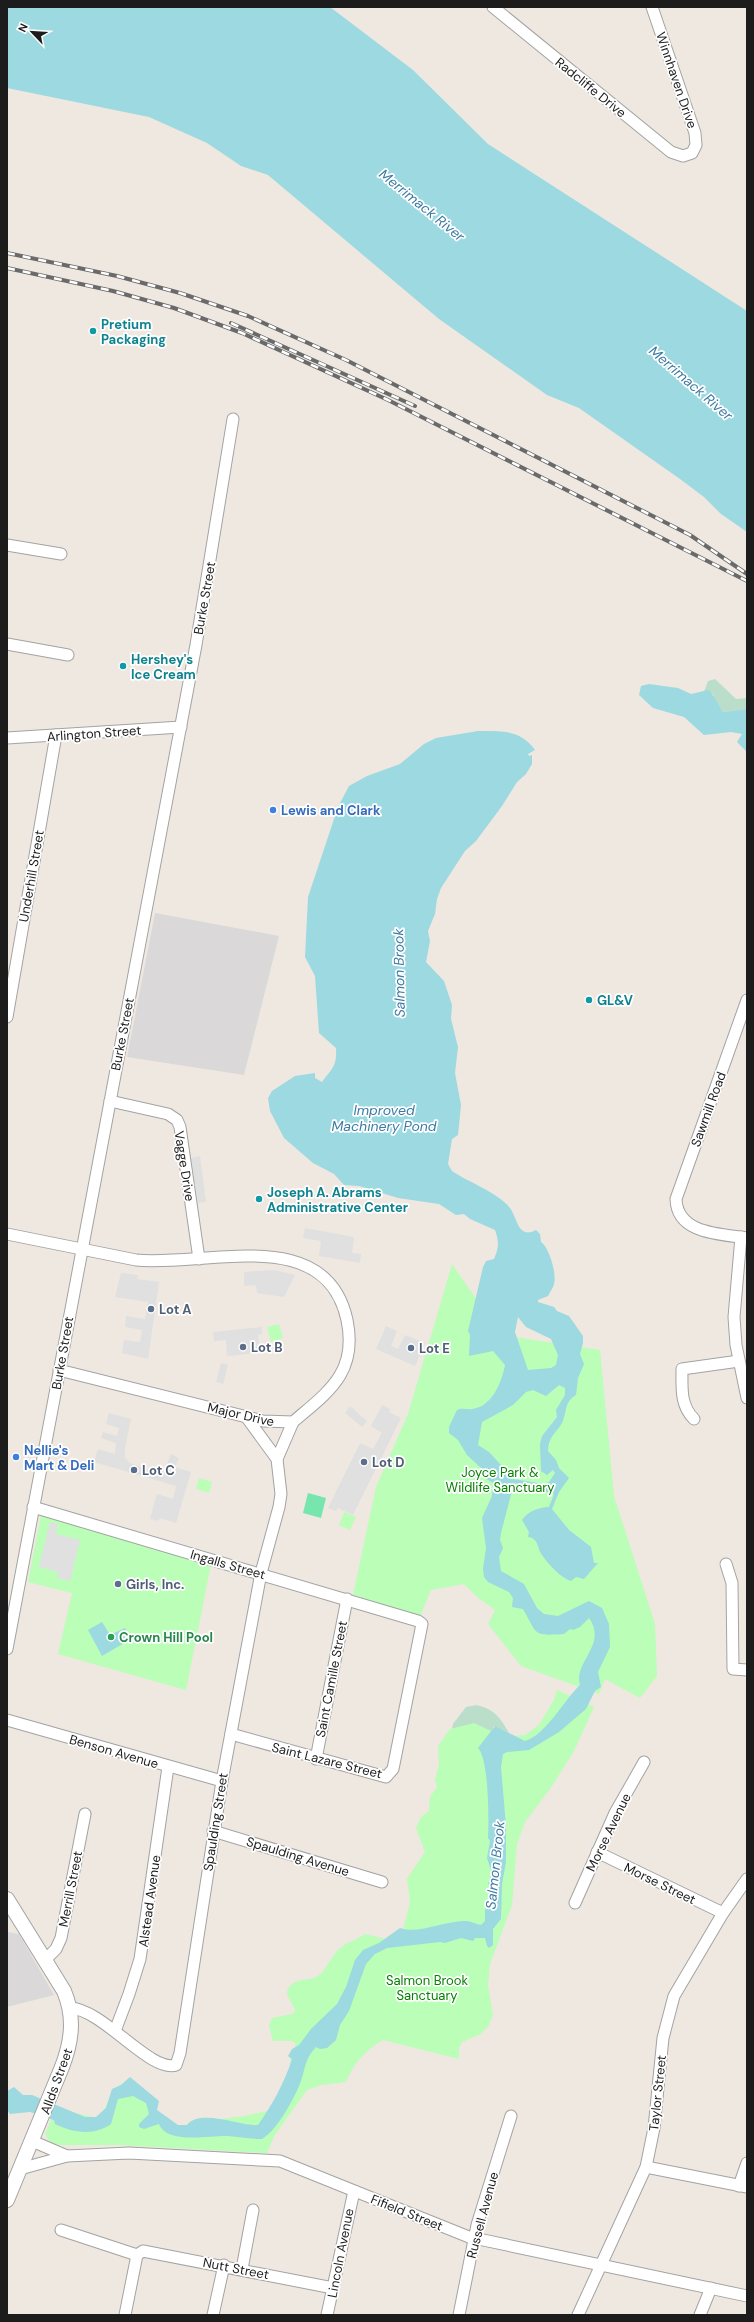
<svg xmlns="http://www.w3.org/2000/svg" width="754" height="2322" font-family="'DM Sans',sans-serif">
<rect width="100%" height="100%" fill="#eee8e0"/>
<g fill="#dad8d9">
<polygon points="155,913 279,936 244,1075 127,1057"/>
<polygon points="7,1932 19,1934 54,1995 7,2007"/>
</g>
<g fill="#bbdeca">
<polygon points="715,679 736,699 747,698 747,709 723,712 716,703 713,694 704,692 708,681"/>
<path d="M477 1705C495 1710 500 1717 509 1733L494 1726 489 1736 451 1734 453 1724 466 1707Z"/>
</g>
<g fill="#bafeb7">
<polygon points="452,1264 501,1335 600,1350 614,1496 655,1624 657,1676 640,1698 605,1679 599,1694 521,1666 488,1624 495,1610 476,1596 464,1584 431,1590 420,1617 353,1595 376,1487 408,1414"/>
<polygon points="279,1324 283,1338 271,1342 267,1327"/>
<polygon points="199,1478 212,1482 209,1493 196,1489"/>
<polygon points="344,1512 356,1517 350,1530 339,1525"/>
<polygon points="41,1515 211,1564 186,1690 58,1654 72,1593 28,1582"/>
<path d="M557 1690 594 1707 574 1751 552 1786 525 1822 517 1844 512 1905 490 1964 488 1986 493 2015 489 2025 481 2034 462 2042 459 2048V2059L383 2040C366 2049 353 2064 346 2082L321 2085 307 2090 274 2136 267 2153 119 2145H54L49 2141 45 2134 56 2108 96 2118C109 2110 110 2087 122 2084L173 2124 185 2127 209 2120 238 2117 268 2111 275 2105 291 2065 290 2056 296 2048 295 2043 292 2041H273L269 2026 272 2018 292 2014 295 2012C295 2005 284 1996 288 1989 295 1976 310 1982 318 1976 326 1970 330 1959 337 1951 345 1942 356 1941 365 1934L386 1939 403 1930 410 1902 407 1879 425 1852 416 1828 421 1817 429 1811 430 1797 437 1787 435 1780 439 1764 438 1746 450 1729 474 1723 504 1737 525 1735 539 1725 554 1700Z"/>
</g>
<polygon fill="#76e5ae" points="308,1493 326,1498 321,1518 303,1513"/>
<g fill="#e0e0e0">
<polygon points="200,1156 206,1202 198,1203 191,1158"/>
<polygon points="305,1228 354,1237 352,1253 361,1254 360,1263 319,1256 321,1241 303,1238"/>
<polygon points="274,1270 295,1275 284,1297 257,1293 256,1285 244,1286 244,1272"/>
<polygon points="121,1273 138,1275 137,1279 159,1282 148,1359 122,1353 124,1340 140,1342 142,1330 125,1327 126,1316 145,1319 148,1302 115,1297"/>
<polygon points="386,1326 397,1331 391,1346 398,1349 405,1335 425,1343 415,1366 376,1349"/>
<polygon points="262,1327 262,1334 258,1335 260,1353 227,1356 226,1340 214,1341 213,1332"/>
<polygon points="221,1363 228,1365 223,1384 216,1382"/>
<polygon points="382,1405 390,1409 389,1412 401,1418 353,1515 338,1508 336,1511 328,1508 360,1443 373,1449 382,1433 371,1426"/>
<polygon points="350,1406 367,1421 362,1427 345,1413"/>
<polygon points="109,1413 131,1419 125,1448 125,1458 130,1463 163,1475 171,1454 179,1458 175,1467 191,1472 176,1523 160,1518 158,1521 150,1519 157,1494 173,1499 176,1486 94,1462 98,1449 115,1454 116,1443 101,1438 103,1432 117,1436 119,1428 106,1424"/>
<polygon points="50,1522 58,1524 56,1534 80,1540 70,1581 57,1578 58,1572 39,1567"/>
</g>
<g fill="#9cd9e0" fill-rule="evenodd">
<polygon points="7,7 330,7 413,70 488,144 747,311 747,532 721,514 704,497 680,479 579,408 547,395 439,319 268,175 241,166 207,143 149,117 7,88"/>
<path d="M649 684 678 688 691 694 708 690C715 695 717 704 723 712L747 709V752L737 742 742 734 731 732 704 735 684 717 653 708 639 695 641 686Z"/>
<path d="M478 731C503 731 521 730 535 750L528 754 529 756 532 755V764L526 774 517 782 502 806 476 841 465 851 441 888 437 899 435 914 428 931 430 941 426 962 444 981 452 1005 451 1019 458 1047 455 1073 461 1105 458 1135 452 1139 448 1164 452 1171C468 1182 497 1192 510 1208 517 1217 518 1240 536 1230L540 1234 541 1242C549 1247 557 1274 554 1284 553 1288 550 1292 548 1296L538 1300V1302L554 1307 557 1311 569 1316 583 1336V1343L580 1354 584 1364 578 1378 576 1395C564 1402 567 1412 562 1423 556 1433 548 1437 548 1451L556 1460 559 1468 569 1478 559 1492 552 1509 569 1530 591 1547 594 1563H598L584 1579 576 1577 571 1581C560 1577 549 1565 542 1555 537 1549 539 1538 528 1537L529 1532 522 1520C527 1512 539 1507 549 1507L554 1494 514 1483 501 1533 500 1540 503 1548 499 1557 501 1571 524 1584 537 1608 544 1614 558 1616 589 1601 602 1608 609 1624 610 1647 598 1672 601 1687 595 1691 586 1709 559 1732 529 1750 507 1752 503 1754 501 1767 506 1826V1862L502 1884 501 1919 493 1929V1945L489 1948 487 1946 485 1938H475L473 1941 461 1938 445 1943 440 1942 387 1948 375 1954 366 1964 349 2011 340 2025 336 2040 327 2048 320 2049 316 2047C303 2061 306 2070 299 2086 292 2102 277 2130 262 2139 251 2139 240 2137 228 2136 212 2135 167 2145 159 2124L144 2129 139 2127V2124L149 2114 146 2103 133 2096 118 2099 111 2124C94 2136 73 2133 55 2124L54 2120 30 2112 10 2114 7 2110V2091L14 2087 23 2095H32L85 2117H96L106 2108 112 2089 121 2085 130 2077 159 2101 157 2110 178 2125H187C201 2108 242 2127 258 2125 272 2105 284 2084 292 2059L288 2056 292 2049 299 2045 311 2029 337 2004 346 1987 355 1960 363 1950 379 1943 400 1928C418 1935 446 1920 466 1921 471 1921 476 1924 481 1925L485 1921V1910L491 1887 488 1884 492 1873 487 1858 490 1841 488 1838C489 1821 489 1759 478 1748L495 1726 525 1741C546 1735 564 1700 580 1685 573 1662 608 1645 589 1618L580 1627 573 1630 570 1629 564 1634C532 1636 538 1635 523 1609L512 1607 513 1598 509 1592 488 1582 484 1577 483 1569 486 1548 482 1518 492 1496 493 1483 480 1475 482 1469 467 1455 458 1440 449 1433V1427L457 1410C462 1407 467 1410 472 1409 492 1407 502 1382 505 1365L493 1351 469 1356 470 1335 468 1331 483 1267 486 1261 494 1259C499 1248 499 1241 495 1230L470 1219 464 1214 456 1215 439 1204 398 1198 359 1186 344 1185 334 1174 313 1163 284 1138 270 1111 268 1098 272 1091 295 1076 315 1073V1078L322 1082C332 1068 337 1067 336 1048L319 1033 315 976 305 957 308 897 338 807 349 786 367 776 400 764 424 744 436 738ZM518 1317 526 1327 551 1339 558 1355 556 1365 551 1368 528 1370 515 1332ZM559 1385 565 1388V1395L556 1410 557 1417 542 1436 540 1444 541 1471 547 1475 553 1470 555 1473 549 1482 543 1484 514 1479 489 1452 478 1445 482 1422 513 1405 526 1392 533 1390 546 1396Z"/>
<polygon points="102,1622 110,1635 125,1628 131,1639 102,1656 88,1630"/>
</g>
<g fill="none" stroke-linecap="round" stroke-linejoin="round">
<defs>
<g id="minor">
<polyline points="493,7 671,152 683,156 692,153 696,145 695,133 652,7"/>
<polyline points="7,545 61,554"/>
<polyline points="7,644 68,655"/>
<polyline points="7,738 181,727"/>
<path d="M747 1000 676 1199C677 1234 720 1234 747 1238"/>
<polyline points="7,1017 56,735"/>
<polyline points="110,1101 168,1114 177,1120 180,1127 199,1259"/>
<path d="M7 1234 136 1260C206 1267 326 1223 347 1320 358 1373 328 1392 293 1422L263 1421 59 1370"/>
<polyline points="741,1237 734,1317 736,1345 747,1398"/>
<polyline points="247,1418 277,1459 293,1422"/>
<path d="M694 1419C680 1405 682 1388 682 1369L739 1361"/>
<polyline points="33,1507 418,1621 422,1624 393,1769 386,1777 231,1734"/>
<polyline points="726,1564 732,1583 733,1669 747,1670"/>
<polyline points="7,1649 196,645 233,419"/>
<polyline points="7,1720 222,1781"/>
<polyline points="316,1759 347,1599"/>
<polyline points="213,1831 382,1882"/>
<polyline points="597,1852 723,1913"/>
<polyline points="575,1903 615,1813 644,1762"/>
<polyline points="46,1959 56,1949 61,1938 85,1814"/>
<path d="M70 2008C103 2009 150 2073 176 2065L180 2053 222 1781 261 1573 279 1507 281 1494 277 1459"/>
<polyline points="115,2031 129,1994 140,1959 168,1767"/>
<polyline points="32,2141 67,2156"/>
<polyline points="646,2167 747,2187"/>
<polyline points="20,2169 67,2156 129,2153 280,2161 469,2237 747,2296"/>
<polyline points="739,2186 747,2163"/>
<polyline points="61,2230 137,2255"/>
<polyline points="242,2269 253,2210"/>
<polyline points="125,2315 137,2255 143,2251 333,2288"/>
<polyline points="213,2315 224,2265"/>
<polyline points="327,2315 354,2191"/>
<polyline points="459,2315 477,2225 511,2116"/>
<polyline points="578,2315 646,2167 654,2128 663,2038 674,1996 723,1913 747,1879"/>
<polyline points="700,2315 711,2288"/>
</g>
<path id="tertiary" d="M7 1899 64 1991C75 2017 72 2041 62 2067L7 2200"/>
</defs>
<use href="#minor" stroke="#a3a3a3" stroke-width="13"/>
<use href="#tertiary" stroke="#a3a3a3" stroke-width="16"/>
<use href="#minor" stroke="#fff" stroke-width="11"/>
<use href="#tertiary" stroke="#fff" stroke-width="14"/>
<defs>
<g id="rail">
<polyline points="7,253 117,276 180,293 248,316 346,360 690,535 747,574"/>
<polyline points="7,268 113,291 174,308 242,333 388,400 747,581"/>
<polyline points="231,323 415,406"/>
</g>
</defs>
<use href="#rail" stroke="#6a6a6a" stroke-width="4"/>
<use href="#rail" stroke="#fff" stroke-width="2.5" stroke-dasharray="8" stroke-linecap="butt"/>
</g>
<g fill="#0f9aa8" stroke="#fff" stroke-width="1.5">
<circle cx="93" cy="331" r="4"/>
<circle cx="123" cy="666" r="4"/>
<circle cx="589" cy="1000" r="4"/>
<circle cx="259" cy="1199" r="4"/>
</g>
<g fill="#3f7fe0" stroke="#fff" stroke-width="1.5">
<circle cx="273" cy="810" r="4"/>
<circle cx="16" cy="1457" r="4"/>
</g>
<g fill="#5c6f8a" stroke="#fff" stroke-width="1.5">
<circle cx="151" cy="1309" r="4"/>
<circle cx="243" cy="1347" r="4"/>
<circle cx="411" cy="1348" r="4"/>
<circle cx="364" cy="1462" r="4"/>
<circle cx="134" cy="1470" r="4"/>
<circle cx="118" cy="1584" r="4"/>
</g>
<circle fill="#2e9e5b" stroke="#fff" stroke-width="1.5" cx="111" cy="1637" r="4"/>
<g text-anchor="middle" stroke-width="3.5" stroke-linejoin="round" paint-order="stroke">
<g font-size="13" fill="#1c1c1c" stroke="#fff">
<text transform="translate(677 80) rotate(71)" y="5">Winnhaven Drive</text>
<text transform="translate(591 87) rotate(39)" y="5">Radcliffe Drive</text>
<text transform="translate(204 598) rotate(-80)" y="5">Burke Street</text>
<text transform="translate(94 733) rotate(-4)" y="5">Arlington Street</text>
<text transform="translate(31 876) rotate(-80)" y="5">Underhill Street</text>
<text transform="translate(122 1034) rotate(-79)" y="5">Burke Street</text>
<text transform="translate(708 1109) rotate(-70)" y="5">Sawmill Road</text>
<text transform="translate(185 1166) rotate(81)" y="5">Vagge Drive</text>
<text transform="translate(62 1353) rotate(-80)" y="5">Burke Street</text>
<text transform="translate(241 1414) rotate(13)" y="5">Major Drive</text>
<text transform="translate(228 1564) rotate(16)" y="5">Ingalls Street</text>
<text transform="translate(331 1679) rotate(-79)" y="5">Saint Camille Street</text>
<text transform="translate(114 1751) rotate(16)" y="5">Benson Avenue</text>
<text transform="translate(327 1760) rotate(14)" y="5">Saint Lazare Street</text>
<text transform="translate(215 1822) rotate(-81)" y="5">Spaulding Street</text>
<text transform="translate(608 1832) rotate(-64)" y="5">Morse Avenue</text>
<text transform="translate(298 1856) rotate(17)" y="5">Spaulding Avenue</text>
<text transform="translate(660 1883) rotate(26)" y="5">Morse Street</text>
<text transform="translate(70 1889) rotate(-79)" y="5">Merrill Street</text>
<text transform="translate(149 1901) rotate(-82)" y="5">Alstead Avenue</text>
<text transform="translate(56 2081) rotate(-70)" y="5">Allds Street</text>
<text transform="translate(657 2093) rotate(-84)" y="5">Taylor Street</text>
<text transform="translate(407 2212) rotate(22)" y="5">Fifield Street</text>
<text transform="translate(482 2215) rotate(-75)" y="5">Russell Avenue</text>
<text transform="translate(340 2253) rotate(-79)" y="5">Lincoln Avenue</text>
<text transform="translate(236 2268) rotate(11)" y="5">Nutt Street</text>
</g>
<g font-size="13" font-weight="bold" fill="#0d838f" stroke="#fff" text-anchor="start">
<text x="101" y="329">Pretium<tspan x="101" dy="15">Packaging</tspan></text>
<text x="131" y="664">Hershey's<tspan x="131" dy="15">Ice Cream</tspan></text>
<text x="597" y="1005">GL&amp;V</text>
<text x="267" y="1197">Joseph A. Abrams<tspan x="267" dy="15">Administrative Center</tspan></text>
</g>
<g font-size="13" font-weight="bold" fill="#366cbe" stroke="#fff" text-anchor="start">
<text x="281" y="815">Lewis and Clark</text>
<text x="24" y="1455">Nellie's<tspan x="24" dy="15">Mart &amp; Deli</tspan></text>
</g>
<g font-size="13" font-weight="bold" fill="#4e5e75" stroke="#fff" text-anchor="start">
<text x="159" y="1314">Lot A</text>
<text x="251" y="1352">Lot B</text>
<text x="419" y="1353">Lot E</text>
<text x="372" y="1467">Lot D</text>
<text x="142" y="1475">Lot C</text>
<text x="126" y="1589">Girls, Inc.</text>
</g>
<g font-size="13" fill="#068102" stroke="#fff">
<text x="500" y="1477">Joyce Park &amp;<tspan x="500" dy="15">Wildlife Sanctuary</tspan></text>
<text x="427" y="1985">Salmon Brook<tspan x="427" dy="15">Sanctuary</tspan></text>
</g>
<g font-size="13" font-weight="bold" fill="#27864d" stroke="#fff" text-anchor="start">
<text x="119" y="1642">Crown Hill Pool</text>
</g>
<g font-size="14" font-style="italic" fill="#3c7ba3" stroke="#fff">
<text transform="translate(422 205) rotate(39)" y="5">Merrimack River</text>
<text transform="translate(691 383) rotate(41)" y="5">Merrimack River</text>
<text transform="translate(399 973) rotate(-91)" y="5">Salmon Brook</text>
<text x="384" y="1115">Improved<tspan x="384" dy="16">Machinery Pond</tspan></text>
<text transform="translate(495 1865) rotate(-84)" y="5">Salmon Brook</text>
</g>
</g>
<rect width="754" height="2322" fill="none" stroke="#1c1c1c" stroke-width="16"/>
<g transform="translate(32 32) rotate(295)" stroke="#ffffff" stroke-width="3" paint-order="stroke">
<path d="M0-3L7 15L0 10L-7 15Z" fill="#1c1c1c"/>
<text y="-6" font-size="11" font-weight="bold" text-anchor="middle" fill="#1c1c1c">N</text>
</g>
</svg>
